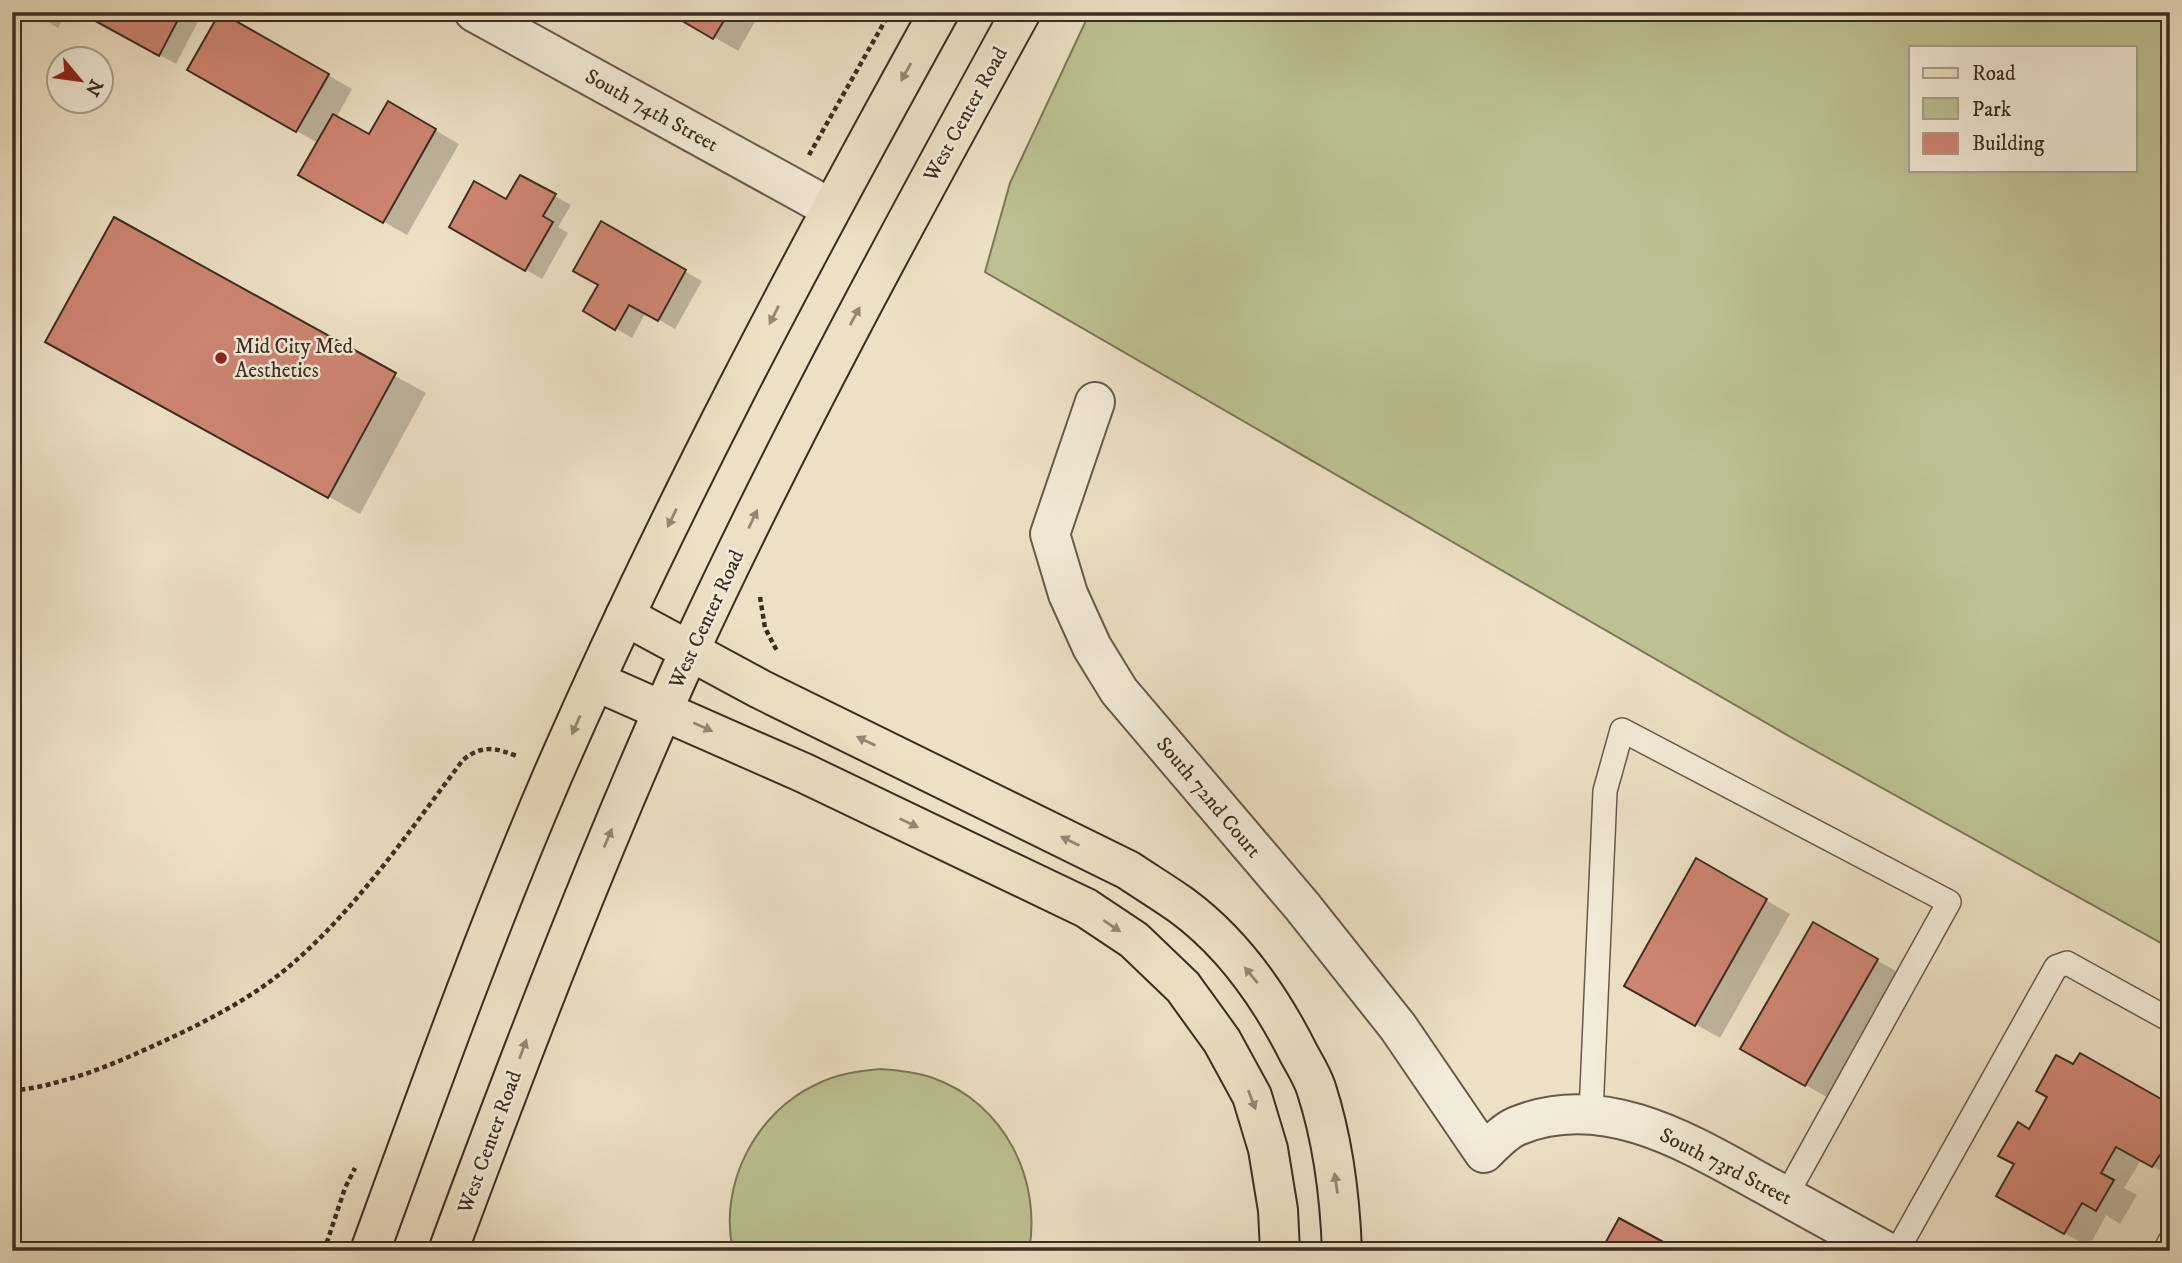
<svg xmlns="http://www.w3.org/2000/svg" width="2182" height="1263" font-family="'IM FELL DW Pica',serif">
<rect width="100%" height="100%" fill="#ede1c5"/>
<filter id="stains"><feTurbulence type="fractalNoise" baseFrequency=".00286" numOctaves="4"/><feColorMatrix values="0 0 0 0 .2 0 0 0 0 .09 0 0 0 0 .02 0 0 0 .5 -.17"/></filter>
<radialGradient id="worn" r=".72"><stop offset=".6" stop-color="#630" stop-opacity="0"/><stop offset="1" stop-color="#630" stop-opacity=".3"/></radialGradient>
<g fill="#bdc191" stroke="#7c7759" stroke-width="2" fill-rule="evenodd">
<path d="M1090 12H2170V948L1794 739 985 272 1010 183ZM1911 47H2135V170H1911Z"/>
<path d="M880 1069C898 1070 916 1072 933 1078 1004 1103 1042 1179 1029 1251H733C718 1184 756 1112 817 1084 837 1074 858 1071 880 1069Z"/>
</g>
<g fill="#0003">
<polygon points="32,12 67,12 58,28"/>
<polygon points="82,12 203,12 176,64"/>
<polygon points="671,12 784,12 778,23 760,13 738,51"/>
<polygon points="221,14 352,89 336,118 370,137 389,103 459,144 407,235 301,174 318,143 189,70"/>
<polygon points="520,177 571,205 558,227 568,233 542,279 451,227 507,201"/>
<polygon points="114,220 426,393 360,514 79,359"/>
<polygon points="602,224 702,281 675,329 646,312 632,338 586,311 601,285"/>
<polygon points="1696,860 1790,914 1720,1038 1626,985"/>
<polygon points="1813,924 1901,974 1830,1099 1743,1049"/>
<polygon points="2170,1106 2170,1176 2141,1160 2124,1188 2137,1195 2120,1224 2106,1215 2089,1247 1999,1195 2016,1164 2030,1131"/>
</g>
<g fill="#cf8573" stroke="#3c2d21" stroke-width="2">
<polygon points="79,12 182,12 159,56"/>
<polygon points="220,12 329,74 296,132 187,70"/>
<polygon points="667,12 729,12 713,39"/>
<polygon points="388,101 436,129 383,223 298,175 333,114 369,134"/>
<polygon points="520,175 556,194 543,216 553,222 525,271 449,227 474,181 506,199"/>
<polygon points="114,217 396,373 328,498 45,342"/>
<polygon points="601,221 686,270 658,321 629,305 615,330 583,311 598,285 573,271"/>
<polygon points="1696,858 1767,899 1695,1026 1624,986"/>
<polygon points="1813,922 1878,959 1805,1086 1740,1049"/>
<polygon points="2080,1053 2170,1104 2170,1160 2160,1155 2152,1167 2116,1147 2101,1173 2114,1180 2096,1211 2082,1203 2064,1234 1996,1196 2014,1164 1998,1156 2018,1122 2029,1129 2047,1097 2036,1091 2056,1055 2073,1064"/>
<polygon points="1619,1218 1680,1251 1601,1251"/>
</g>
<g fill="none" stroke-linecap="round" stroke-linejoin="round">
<defs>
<g id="lane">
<polyline points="1591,1114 1605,791 1622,730 1949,902 1786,1196"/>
<polyline points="1897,1251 2056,967 2067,963 2170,1020"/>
<polyline points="2165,1251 2170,1241"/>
</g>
<g id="street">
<polyline points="474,12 830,208"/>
<path d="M1095 402 1050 534 1068 594 1092 647 1119 691 1302 906 1398 1027 1484 1153C1494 1143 1505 1131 1517 1126 1602 1091 1686 1141 1758 1181 1800 1204 1842 1227 1885 1251"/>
</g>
<g id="primary">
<path d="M625 616 760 689 1128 870C1146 882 1164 893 1181 905 1233 943 1271 998 1299 1054 1305 1065 1312 1076 1316 1088 1333 1140 1340 1196 1342 1251"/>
<polyline points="595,681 804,773 1086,908 1134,940 1183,987 1222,1041 1252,1096 1268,1149 1278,1210 1280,1251"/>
<path d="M370 1251C428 1092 485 933 552 777 666 515 800 263 939 12"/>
<path d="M448 1251C523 1049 600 848 689 652 790 434 905 223 1021 12"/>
</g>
</defs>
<use href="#lane" stroke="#685a4a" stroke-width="26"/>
<use href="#street" stroke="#685a4a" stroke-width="42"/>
<use href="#primary" stroke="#3c2d21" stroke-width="42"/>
<g stroke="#3c2d21" stroke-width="4.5" stroke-dasharray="5 3.5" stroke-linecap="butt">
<polyline points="809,155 890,12"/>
<polyline points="760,597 765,628 777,651"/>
<path d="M12 1091C26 1089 41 1087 54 1083 92 1074 129 1057 164 1041 209 1020 254 997 292 964 359 906 409 831 463 760 482 744 497 748 519 757"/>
<polyline points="12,1250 14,1251"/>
<polyline points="324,1251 345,1188 355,1168"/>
</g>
<use href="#lane" stroke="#f3ecd9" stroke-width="23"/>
<use href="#street" stroke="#f3ecd9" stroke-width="38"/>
<use href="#primary" stroke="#ede1c5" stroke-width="38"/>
</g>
<defs><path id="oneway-solid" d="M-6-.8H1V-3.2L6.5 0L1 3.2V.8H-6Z" transform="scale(1.75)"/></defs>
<g fill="#948773">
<use href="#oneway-solid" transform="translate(906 72) rotate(119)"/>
<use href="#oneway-solid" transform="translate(774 315) rotate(117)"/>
<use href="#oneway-solid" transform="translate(855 316) rotate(-62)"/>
<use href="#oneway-solid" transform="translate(672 518) rotate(116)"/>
<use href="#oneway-solid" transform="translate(753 519) rotate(-65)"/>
<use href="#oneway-solid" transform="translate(576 725) rotate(114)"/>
<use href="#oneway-solid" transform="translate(703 727) rotate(24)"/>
<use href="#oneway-solid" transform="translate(866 741) rotate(-154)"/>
<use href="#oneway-solid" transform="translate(909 823) rotate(26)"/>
<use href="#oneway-solid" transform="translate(608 838) rotate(-67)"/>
<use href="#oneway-solid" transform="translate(1070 841) rotate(-154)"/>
<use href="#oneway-solid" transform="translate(1112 926) rotate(34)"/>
<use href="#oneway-solid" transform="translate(1251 975) rotate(-129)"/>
<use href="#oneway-solid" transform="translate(523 1049) rotate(-70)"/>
<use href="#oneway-solid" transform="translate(1252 1100) rotate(69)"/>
<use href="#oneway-solid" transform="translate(1336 1183) rotate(-98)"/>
</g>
<circle fill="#8f2418" stroke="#f3ecd9" stroke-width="2.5" cx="221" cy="358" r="7"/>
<g text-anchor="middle" stroke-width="5" stroke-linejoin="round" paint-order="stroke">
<g font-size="21" fill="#3c2d21" stroke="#f3ecd9">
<text transform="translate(652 110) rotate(29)" y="7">South 74th Street</text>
<text transform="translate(965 114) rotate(-61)" y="7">West Center Road</text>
<text transform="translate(706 619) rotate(-65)" y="7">West Center Road</text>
<text transform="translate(1209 797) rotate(50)" y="7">South 72nd Court</text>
<text transform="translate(489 1142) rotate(-70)" y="7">West Center Road</text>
<text transform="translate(1726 1166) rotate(27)" y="7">South 73rd Street</text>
</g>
<g font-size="21" fill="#3c2d21" stroke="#f3ecd9" text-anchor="start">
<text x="235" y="353">Mid City Med<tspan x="235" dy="24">Aesthetics</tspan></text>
</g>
</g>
<rect width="2182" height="1263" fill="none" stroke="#ede1c5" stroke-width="42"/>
<rect x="14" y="14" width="2154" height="1235" fill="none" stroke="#3c2d21" stroke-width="3.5"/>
<rect x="21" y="21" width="2140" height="1221" fill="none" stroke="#3c2d21" stroke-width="2"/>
<rect x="1909" y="46" width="228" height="126" fill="#f3ecd9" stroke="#aaa08f" stroke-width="2"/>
<rect x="1923" y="68" width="35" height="10" fill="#ede1c5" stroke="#aaa08f" stroke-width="2"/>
<text x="1972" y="80" font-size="21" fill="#3c2d21">Road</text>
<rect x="1923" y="98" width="35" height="21" fill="#bdc191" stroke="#aaa08f" stroke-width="2"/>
<text x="1972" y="116" font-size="21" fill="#3c2d21">Park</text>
<rect x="1923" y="133" width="35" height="21" fill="#cf8573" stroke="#aaa08f" stroke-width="2"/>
<text x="1972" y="150" font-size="21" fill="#3c2d21">Building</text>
<g transform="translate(80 80) rotate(119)"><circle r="33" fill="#f3ecd9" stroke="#aaa08f" stroke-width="2"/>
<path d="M0-5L12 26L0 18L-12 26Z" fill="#8f2418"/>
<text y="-10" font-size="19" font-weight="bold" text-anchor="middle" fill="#3c2d21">N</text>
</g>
<rect width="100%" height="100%" filter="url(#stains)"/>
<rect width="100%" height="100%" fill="url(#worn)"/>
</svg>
